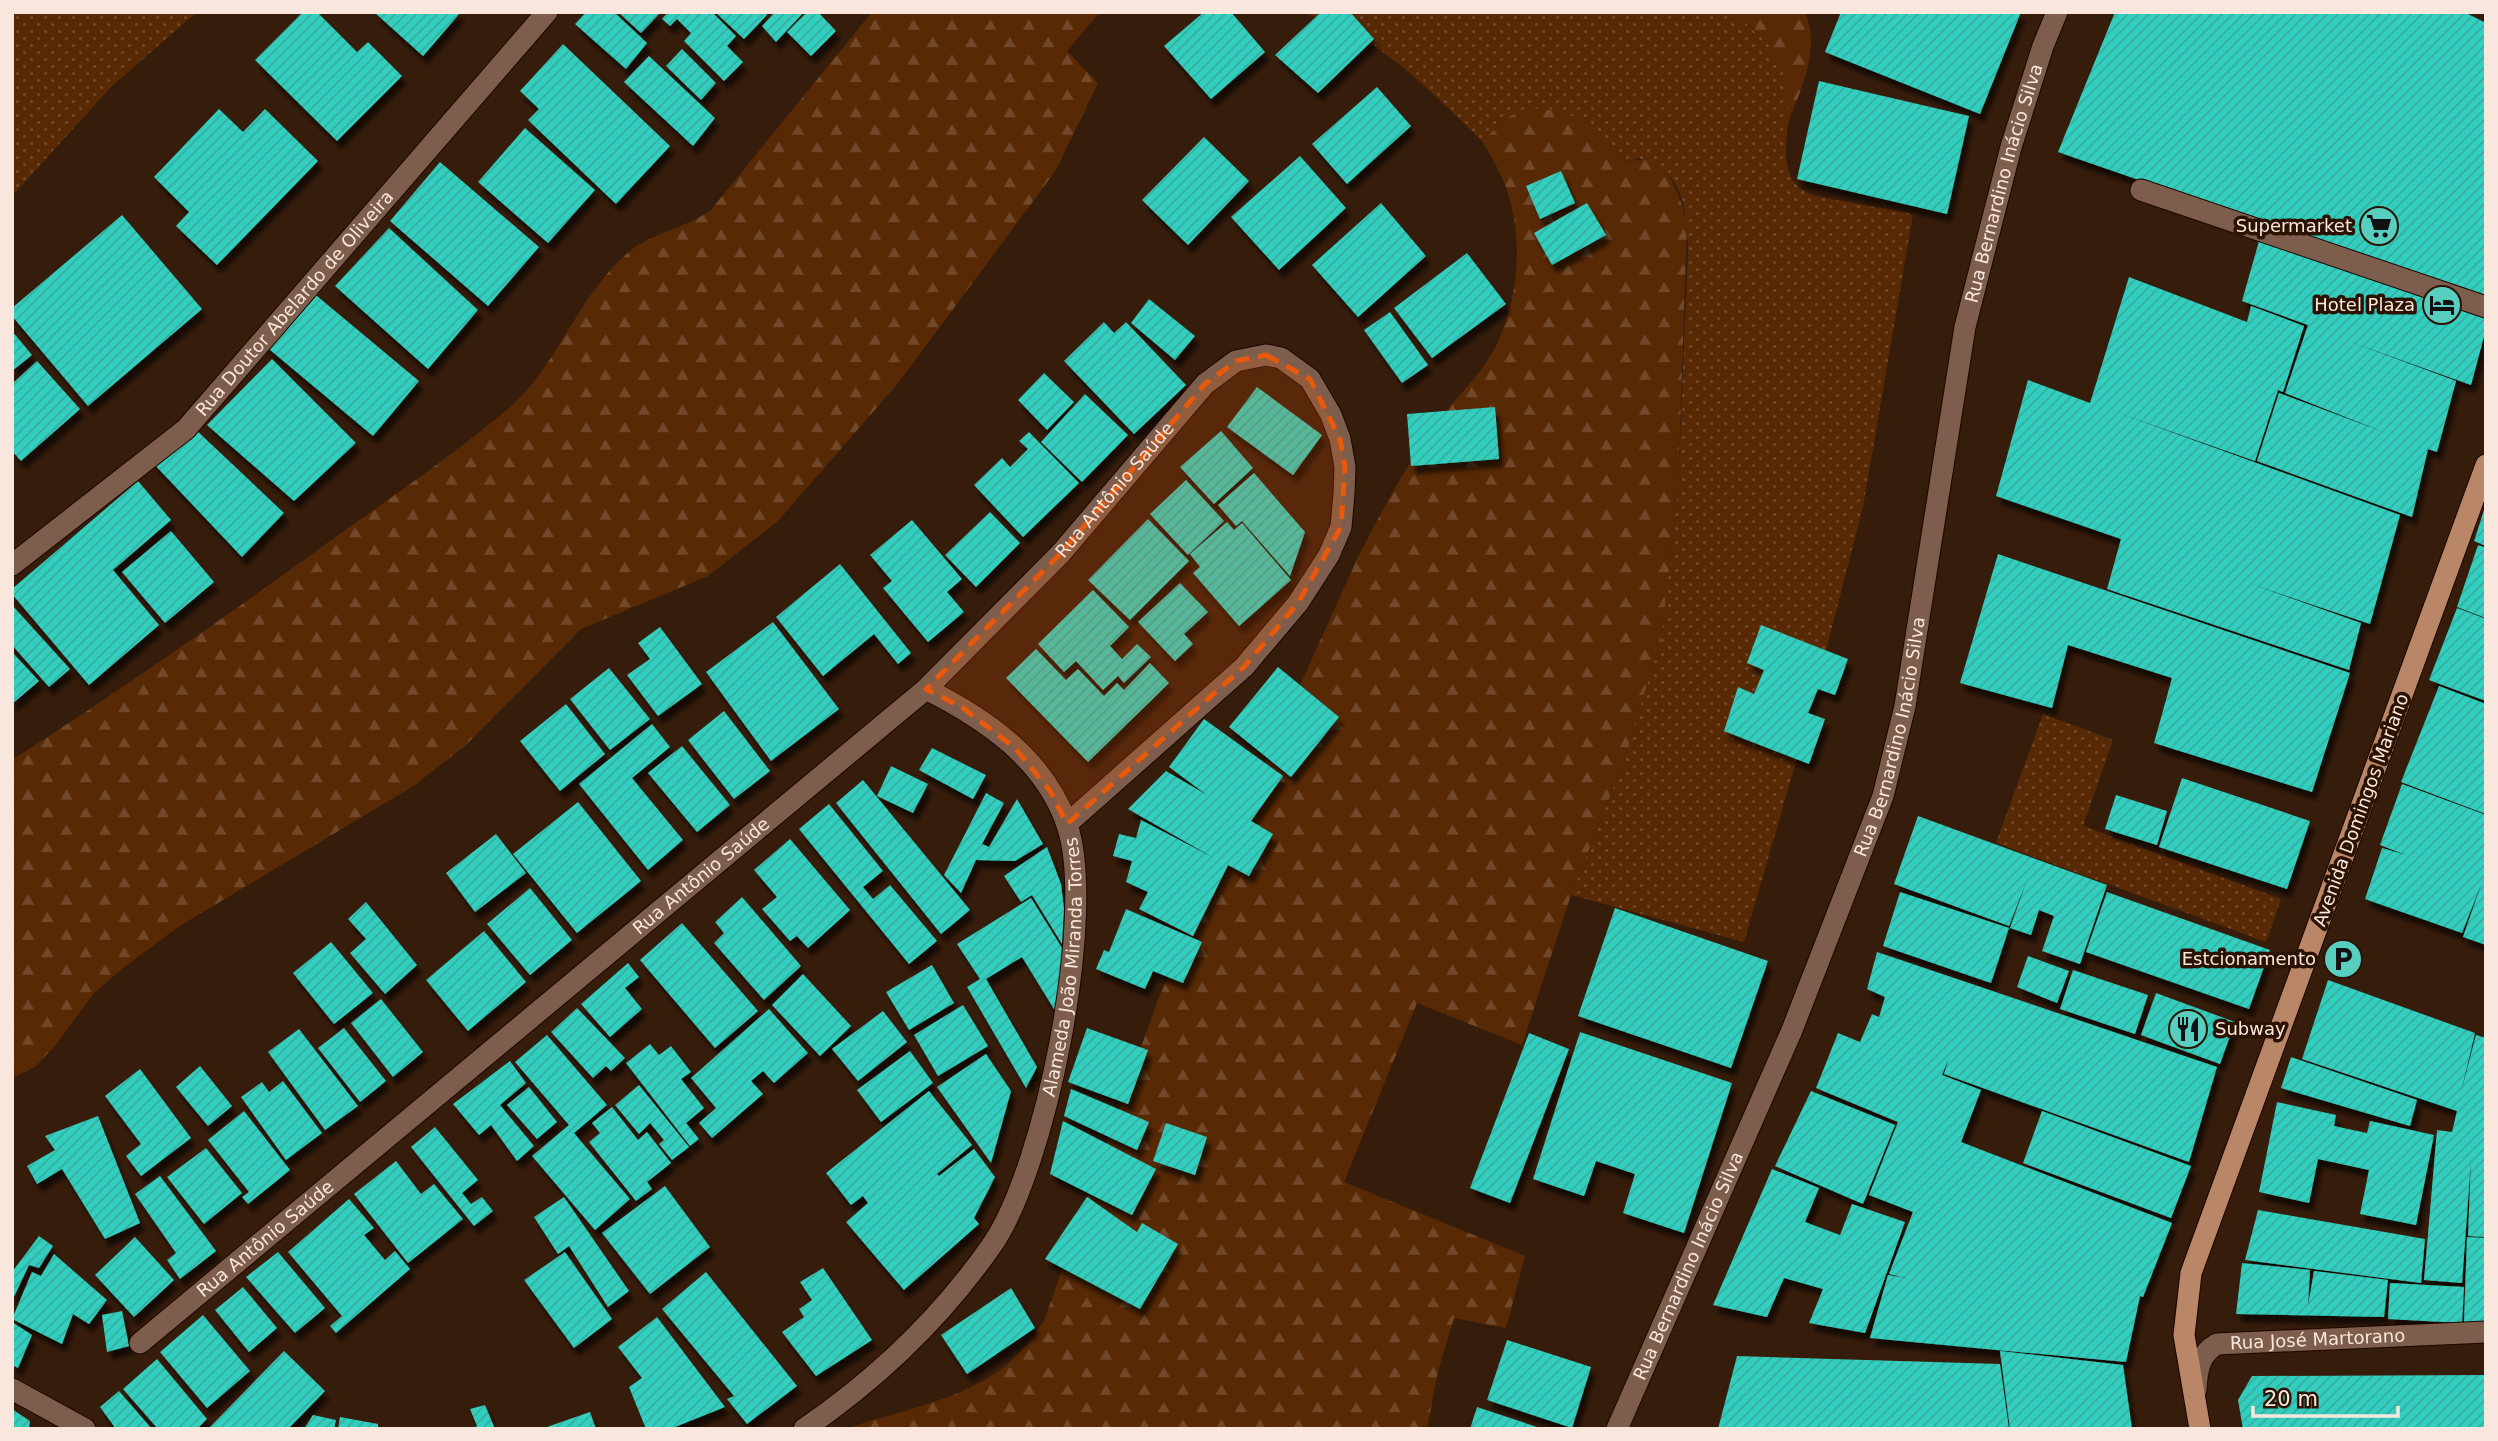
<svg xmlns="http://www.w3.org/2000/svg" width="2498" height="1441" font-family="'DejaVu Sans',sans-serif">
<defs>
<pattern id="grass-dots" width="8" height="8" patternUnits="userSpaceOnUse" patternTransform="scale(1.75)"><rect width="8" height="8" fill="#582905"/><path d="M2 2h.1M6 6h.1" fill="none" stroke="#714829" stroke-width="1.8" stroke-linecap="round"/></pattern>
<pattern id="forest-firs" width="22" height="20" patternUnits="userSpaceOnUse" patternTransform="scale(1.75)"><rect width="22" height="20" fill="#582905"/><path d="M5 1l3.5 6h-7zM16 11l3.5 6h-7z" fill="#714829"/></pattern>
<pattern id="building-hatch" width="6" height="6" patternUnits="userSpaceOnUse" patternTransform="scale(1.75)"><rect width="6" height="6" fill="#32cfbf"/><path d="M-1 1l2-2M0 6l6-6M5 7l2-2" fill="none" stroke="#38aca0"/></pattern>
<filter id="shadow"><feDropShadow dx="4.5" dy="8" stdDeviation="2" flood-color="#0009"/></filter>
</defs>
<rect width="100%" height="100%" fill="#361c0b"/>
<g fill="url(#grass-dots)">
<polygon points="12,12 197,12 112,86 12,196"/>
<path d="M1299 12H1729C1759 29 1788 60 1790 97 1791 131 1770 183 1816 196L1913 214 1863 507 1808 720 1744 942 1571 895 1621 768 1661 640 1678 490 1688 249C1687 227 1686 191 1668 175 1660 168 1648 164 1639 158L1628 162 1611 151 1587 125 1549 109 1508 117 1482 141C1430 91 1373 29 1299 12Z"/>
<polygon points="2043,714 2113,740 2083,826 2281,899 2266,942 1996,843"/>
</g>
<g fill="url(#forest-firs)">
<path d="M872 12H1100L1067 51 1098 83 1056 170 1034 200 899 382 778 521 708 576 581 629 465 746 412 787 178 927 123 968 94 993 55 1046 35 1067 12 1078V760C122 689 229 615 334 538 393 496 453 455 508 409 559 365 577 295 630 251 654 232 685 228 710 211Z"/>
<path d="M1729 12H1805C1821 48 1801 91 1787 124 1792 73 1775 38 1729 12Z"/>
<path d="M1529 108C1549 109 1570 112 1587 124 1602 135 1611 151 1627 162 1667 150 1679 193 1687 223L1678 490 1661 640 1621 768 1571 895 1522 1045 1417 1003 1344 1182 1525 1256 1506 1328 1454 1318 1438 1371 1427 1429H845C921 1403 1003 1396 1045 1318L1157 1002 1357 559C1380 514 1403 471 1432 430 1448 406 1470 386 1486 363 1515 320 1524 255 1511 204 1506 181 1494 161 1482 141L1508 117Z"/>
</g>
<g fill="url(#building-hatch)" filter="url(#shadow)">
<polygon points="303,12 317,12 357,52 368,42 402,76 337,141 255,60"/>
<polygon points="374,12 461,12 423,56"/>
<polygon points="586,12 614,12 647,43 626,69 575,24"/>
<polygon points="618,12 661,12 641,33"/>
<polygon points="668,12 712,12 736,36 727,46 743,62 724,81 684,41 691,33 677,19 670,26 662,19"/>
<polygon points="715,12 765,12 767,15 744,39"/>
<polygon points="771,12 804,12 776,42 762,26 773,14"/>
<polygon points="807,12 818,12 836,31 811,56 787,32"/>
<polygon points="1204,12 1231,12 1265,52 1211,99 1164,46"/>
<polygon points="1321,12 1350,12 1374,39 1318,93 1275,55"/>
<polygon points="1841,12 1876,14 2021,12 1980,114 1825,52"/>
<polygon points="2115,12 2464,12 2486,23 2486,300 2058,152"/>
<polygon points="563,44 670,146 616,204 528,120 539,109 520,91"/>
<polygon points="682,49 716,83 701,100 666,66"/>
<polygon points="649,56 715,118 693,146 624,82"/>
<polygon points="1819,81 1969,116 1947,214 1797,179"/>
<polygon points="1377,87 1411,126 1347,184 1312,144"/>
<polygon points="219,109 243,132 265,109 318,161 217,265 176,226 189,212 154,177"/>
<polygon points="525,128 595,190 548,243 478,182"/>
<polygon points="1204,137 1249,181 1188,245 1142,200"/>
<polygon points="1300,156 1346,208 1279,270 1231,217"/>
<polygon points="440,162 539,247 488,306 390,221"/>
<polygon points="1561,171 1575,203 1540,219 1526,186"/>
<polygon points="1381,203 1426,256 1358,317 1312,265"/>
<polygon points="1587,203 1606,235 1552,265 1534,233"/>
<polygon points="122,215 202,309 88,406 12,316 12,308"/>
<polygon points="389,228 478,310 428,369 335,286"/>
<polygon points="2259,241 2486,317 2486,329 2471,385 2348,341 2456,381 2437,452 2428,449 2412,517 2257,461 2279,393 2386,433 2285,393 2308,325 2242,301"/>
<polygon points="1467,253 1506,304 1432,358 1394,308"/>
<polygon points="2129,277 2247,322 2251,306 2304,326 2283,392 2278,390 2255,461 2113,411 2400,515 2370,624 2248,583 2361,623 2349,670 2107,589 2121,539 1996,496 2028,380 2090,403"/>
<polygon points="311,291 419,381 373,436 263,344"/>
<polygon points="1149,299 1195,336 1175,360 1131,323"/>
<polygon points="1390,312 1428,365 1402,383 1364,330"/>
<polygon points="1104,322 1114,333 1126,322 1186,385 1134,434 1064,361"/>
<polygon points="12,331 32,355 12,371"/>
<polygon points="272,359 356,443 294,501 207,425"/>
<polygon points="37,361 80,409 21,461 12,451 12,384"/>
<polygon points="1044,373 1074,402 1047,430 1018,400"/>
<polygon points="1257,387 1322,435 1293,475 1227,427"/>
<polygon points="1085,394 1128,435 1082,482 1041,442"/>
<polygon points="1495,407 1499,459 1411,466 1407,414"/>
<polygon points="193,427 284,513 242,557 152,462"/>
<polygon points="1221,431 1253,468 1214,504 1180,467"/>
<polygon points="1029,432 1079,483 1023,537 974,485 1002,458 1010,467 1028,449 1019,441"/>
<polygon points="1254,473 1305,532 1290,576 1242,521 1236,526 1218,505"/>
<polygon points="1186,480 1224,521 1188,555 1150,514"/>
<polygon points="138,481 171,520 113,570 159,625 89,685 12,594 12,589"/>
<polygon points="2485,507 2486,508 2486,546 2474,541"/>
<polygon points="990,512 1020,543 976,587 945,555"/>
<polygon points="1148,519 1189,561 1130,620 1088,580"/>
<polygon points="912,520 962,579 947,592 964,612 928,642 883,588 892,581 870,555"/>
<polygon points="1227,522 1234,530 1242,523 1291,580 1239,626 1193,573 1200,567 1190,554"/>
<polygon points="171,531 214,582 165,623 122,572"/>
<polygon points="2478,545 2486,548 2486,618 2457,607"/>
<polygon points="1998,554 2350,673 2312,792 2154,743 2172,678 2068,645 2052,708 1960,683"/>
<polygon points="840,564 911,653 898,664 874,634 823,676 776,617"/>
<polygon points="1180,583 1208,612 1184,634 1193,644 1175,661 1138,622"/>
<polygon points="1093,590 1129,627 1110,646 1122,659 1137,644 1151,657 1124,683 1118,676 1103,690 1076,661 1064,672 1038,644"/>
<polygon points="12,605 70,669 49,687 12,645"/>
<polygon points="2457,608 2486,619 2486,701 2429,680"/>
<polygon points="773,622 839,709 771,761 706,672"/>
<polygon points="1761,625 1848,659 1835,695 1818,689 1808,713 1825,719 1809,764 1724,731 1738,687 1754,694 1764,670 1747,663"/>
<polygon points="660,627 702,684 658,716 627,675 650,659 638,643"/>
<polygon points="1036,649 1066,680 1078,669 1104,696 1117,683 1124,690 1150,663 1169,683 1088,762 1006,678"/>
<polygon points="12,652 39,681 12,704"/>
<polygon points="1278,667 1339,717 1291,777 1229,727"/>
<polygon points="609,668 650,719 610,750 570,699"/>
<polygon points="2439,686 2486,704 2486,814 2401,782"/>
<polygon points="566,704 605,754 560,791 520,741"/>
<polygon points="724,711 770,771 734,799 688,740"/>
<polygon points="1204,719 1283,776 1251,821 1273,834 1249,876 1228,865 1193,936 1139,909 1148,892 1126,882 1132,861 1113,856 1119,834 1136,838 1141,820 1214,858 1128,809 1166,771 1207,795 1169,767"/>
<polygon points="652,724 670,747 632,778 683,840 648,870 579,784"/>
<polygon points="682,746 730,805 697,832 648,773"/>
<polygon points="932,748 986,775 973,799 919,770"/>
<polygon points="891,766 928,784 913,813 877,796"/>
<polygon points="2182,778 2310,821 2287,889 2159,847"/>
<polygon points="863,780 970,910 941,934 836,803"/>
<polygon points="2402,784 2486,815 2486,945 2463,937 2482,882 2462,933 2365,899 2382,848 2406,855 2380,845"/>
<polygon points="986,793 1004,803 982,844 989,847 1017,799 1043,844 1015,861 976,860 961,893 944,875"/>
<polygon points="2116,795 2167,811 2157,845 2105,829"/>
<polygon points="578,802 641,881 577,933 513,854"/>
<polygon points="829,804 883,871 863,887 873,899 890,885 937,941 909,964 799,829"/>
<polygon points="1918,816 2107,885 2080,964 2042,951 2054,916 2039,910 2031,935 2010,928 2027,880 2009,926 1894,884"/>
<polygon points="496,834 526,873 475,912 446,873"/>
<polygon points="790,839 850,910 808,948 797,936 790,941 762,909 777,897 754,870"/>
<polygon points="1047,847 1061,884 1064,909 1062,944 1032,895 1021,902 1004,876"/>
<polygon points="530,888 572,940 530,975 487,924"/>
<polygon points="1900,892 2009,928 1991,983 1883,946"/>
<polygon points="2107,892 2270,950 2249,1009 2086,952"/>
<polygon points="742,897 801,966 764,1000 714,943 724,933 715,922"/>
<polygon points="1031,898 1067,956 1057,1014 1022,957 986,979 1037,1067 1026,1088 967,987 980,979 957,944"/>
<polygon points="366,902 417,965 385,994 350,953 366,939 348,919"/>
<polygon points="1615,908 1768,961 1731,1068 1578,1016"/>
<polygon points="1126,909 1202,942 1183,983 1153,971 1145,989 1096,969 1104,950 1109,952"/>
<polygon points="682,923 758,1011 715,1048 640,960"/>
<polygon points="484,931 526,982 468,1031 426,980"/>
<polygon points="331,942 373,993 334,1024 293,973"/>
<polygon points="1877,952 2217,1067 2189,1162 1944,1074 1949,1058 1942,1075 1981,1090 1961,1142 2172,1223 2143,1297 2140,1296 2126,1362 1870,1338 1888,1275 1906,1278 1889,1274 1913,1212 1869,1195 1898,1122 1816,1088 1838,1033 1860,1042 1872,1014 1879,1017 1885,997 1867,989"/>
<polygon points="2028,956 2069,971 2057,1003 2017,987"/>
<polygon points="628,963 639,977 625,988 642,1009 610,1037 581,1004"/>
<polygon points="932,965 954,1003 909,1030 886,992"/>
<polygon points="2073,970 2148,995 2135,1034 2060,1009"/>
<polygon points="803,974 851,1026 820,1056 772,1005"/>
<polygon points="2328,980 2475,1033 2460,1096 2476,1035 2486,1038 2486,1237 2468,1236 2471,1160 2462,1283 2424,1280 2437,1130 2452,1132 2457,1111 2302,1059"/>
<polygon points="2156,993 2235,1022 2220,1064 2141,1035"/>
<polygon points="381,999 423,1052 393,1077 351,1023"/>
<polygon points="963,1005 988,1046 938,1076 914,1035"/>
<polygon points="577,1008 625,1058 611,1071 606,1066 593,1078 551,1032"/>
<polygon points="769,1009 808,1053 774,1083 763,1071 751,1081 763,1094 712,1138 699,1123 716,1108 691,1078"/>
<polygon points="883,1011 907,1042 858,1081 832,1049"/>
<polygon points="344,1028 386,1081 360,1102 318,1048"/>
<polygon points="1087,1028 1148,1050 1128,1104 1068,1082"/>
<polygon points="299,1029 358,1106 325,1130 268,1052"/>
<polygon points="1580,1032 1732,1083 1684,1233 1623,1213 1635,1174 1596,1161 1584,1196 1533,1179"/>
<polygon points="1529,1033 1569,1049 1510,1203 1470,1188"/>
<polygon points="547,1035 607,1105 574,1133 630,1199 595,1230 532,1156 569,1125 515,1062"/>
<polygon points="650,1044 659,1055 671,1046 691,1072 681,1079 704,1108 686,1123 699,1139 690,1146 626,1063"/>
<polygon points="910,1051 933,1083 881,1122 857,1090"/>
<polygon points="986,1054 1011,1091 991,1163 937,1087"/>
<polygon points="2291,1057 2417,1100 2410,1126 2281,1088"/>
<polygon points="510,1061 526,1083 500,1105 534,1146 517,1161 491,1125 479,1135 453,1104"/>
<polygon points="200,1066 232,1106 208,1126 176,1087"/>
<polygon points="140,1069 191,1138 141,1176 126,1156 141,1144 105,1096"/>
<polygon points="283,1081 322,1133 286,1160 241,1097 262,1082 269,1092"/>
<polygon points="639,1085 689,1147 672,1160 659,1144 664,1140 650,1123 639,1134 615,1105"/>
<polygon points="529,1087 557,1122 537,1139 507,1105"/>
<polygon points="1071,1089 1149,1122 1137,1150 1064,1116"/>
<polygon points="929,1091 972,1145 937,1174 939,1176 974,1149 995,1177 974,1218 979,1224 904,1290 846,1222 868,1203 863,1196 851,1205 826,1173"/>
<polygon points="1811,1091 1895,1125 1863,1204 1775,1166"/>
<polygon points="2277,1102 2336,1115 2334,1126 2367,1133 2370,1121 2434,1135 2416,1225 2360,1214 2369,1170 2318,1159 2309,1203 2259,1192"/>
<polygon points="612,1107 638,1140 647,1132 671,1163 647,1182 652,1189 636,1201 589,1142 600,1133 592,1123"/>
<polygon points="244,1111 290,1170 248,1204 242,1197 249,1192 208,1140"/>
<polygon points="2042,1111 2191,1166 2171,1218 2023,1163"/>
<polygon points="98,1116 140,1223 105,1239 62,1169 37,1184 27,1166 55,1150 45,1136"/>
<polygon points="1063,1121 1156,1169 1132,1215 1050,1174"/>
<polygon points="1166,1123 1207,1137 1195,1175 1153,1161"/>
<polygon points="435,1127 478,1180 462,1193 471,1204 482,1197 493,1211 474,1226 411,1147"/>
<polygon points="206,1148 242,1193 204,1224 167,1177"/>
<polygon points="396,1161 421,1194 434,1184 463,1219 408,1263 354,1194"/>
<polygon points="1772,1169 1819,1188 1805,1222 1840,1235 1852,1204 1905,1222 1865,1333 1809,1323 1823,1289 1784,1278 1767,1317 1713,1305"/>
<polygon points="160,1176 216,1251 180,1279 167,1260 176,1253 135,1194"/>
<polygon points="665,1186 710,1247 650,1294 602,1233"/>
<polygon points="564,1197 629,1291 608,1307 569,1246 558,1254 534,1217"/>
<polygon points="1087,1197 1137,1232 1142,1223 1178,1244 1140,1309 1045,1259"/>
<polygon points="349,1199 374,1228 364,1235 385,1260 395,1251 410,1269 336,1333 330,1326 342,1316 288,1252"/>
<polygon points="2258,1210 2425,1239 2421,1283 2245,1260"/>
<polygon points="39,1236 53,1246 39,1268 29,1265 12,1301 12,1272"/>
<polygon points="135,1237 174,1280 134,1317 95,1275"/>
<polygon points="2467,1237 2486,1238 2486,1323 2464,1322"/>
<polygon points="278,1252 325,1308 295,1333 246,1277"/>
<polygon points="565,1252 612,1319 574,1348 524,1280"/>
<polygon points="54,1254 107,1300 89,1324 73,1314 62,1344 12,1319 32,1272 41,1276"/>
<polygon points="2242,1263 2310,1270 2308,1306 2314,1271 2388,1280 2384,1317 2236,1314"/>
<polygon points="823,1268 872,1340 816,1376 782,1332 804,1317 799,1309 812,1300 800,1282"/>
<polygon points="706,1272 797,1386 747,1424 727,1399 734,1396 662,1309"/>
<polygon points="2390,1283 2464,1287 2462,1323 2388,1319"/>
<polygon points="243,1287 277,1328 249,1352 215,1310"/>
<polygon points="1011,1288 1035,1328 967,1374 941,1335"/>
<polygon points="122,1311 129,1346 107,1352 102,1315"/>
<polygon points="203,1315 250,1371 207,1408 160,1352"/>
<polygon points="657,1317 725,1407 670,1429 646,1429 629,1387 642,1378 618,1347"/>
<polygon points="12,1322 32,1335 18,1368 12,1365"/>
<polygon points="1507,1340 1591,1367 1572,1428 1487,1400"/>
<polygon points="284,1351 325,1391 288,1429 208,1429"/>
<polygon points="2000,1351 2123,1365 2132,1429 2010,1429"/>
<polygon points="1737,1356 2000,1364 2009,1429 1718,1429"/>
<polygon points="157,1359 207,1419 197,1429 158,1429 123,1389"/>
<polygon points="2486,1375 2486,1429 2243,1429 2238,1400 2252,1376"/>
<polygon points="119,1391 152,1429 116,1429 100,1407"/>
<polygon points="485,1405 495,1429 473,1429 477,1426 470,1409"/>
<polygon points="1477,1407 1540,1428 1540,1429 1470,1429"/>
<polygon points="12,1409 30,1421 29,1429 12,1429"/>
<polygon points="590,1412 596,1429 544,1429 544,1428"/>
<polygon points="313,1415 336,1420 334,1429 304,1429"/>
<polygon points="340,1417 378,1424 378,1429 338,1429"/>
</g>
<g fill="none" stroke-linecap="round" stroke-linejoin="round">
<defs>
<g id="minor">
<polyline points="2141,190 2486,307"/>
<path id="s1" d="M12 565 186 429 547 12"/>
<path id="s2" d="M140 1343 926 689 1061 553 1205 384 1236 361 1266 355 1281 358 1310 379 1331 415 1340 439 1345 467 1344 494 1341 527 1329 555 1298 603 1244 667 1067 824"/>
<polyline points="12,1389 85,1429"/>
<path id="s3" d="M2196 1390C2197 1371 2199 1354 2217 1344L2486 1332"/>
<path id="s4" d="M804 1429C877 1379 941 1318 992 1245 1045 1169 1097 913 1067 825 1045 759 984 718 926 689"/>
<path id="s5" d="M1617 1429 1792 1030 1883 796 1905 706 1965 327 2011 147 2043 46 2057 12"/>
</g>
<polyline id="major" points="2200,1429 2184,1335 2191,1273 2486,465"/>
</defs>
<use href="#minor" stroke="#1c0500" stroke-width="23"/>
<use href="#major" stroke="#1c0500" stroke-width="23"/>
<use href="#minor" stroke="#7d5e4c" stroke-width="21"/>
<use href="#major" stroke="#b98667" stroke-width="21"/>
</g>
<path fill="#e8590c" fill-opacity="0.2" stroke="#e8590c" stroke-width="5" stroke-dasharray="14 9" stroke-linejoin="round" d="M1266 355 1310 379 1340 439 1345 467 1341 527 1298 603 1244 667 1067 824 1050 791 1015 748 963 708 926 689 1061 553 1205 384 1236 361Z"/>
<defs>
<symbol id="supermarket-disc" viewBox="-11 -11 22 22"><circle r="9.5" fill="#58cec0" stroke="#2b1203"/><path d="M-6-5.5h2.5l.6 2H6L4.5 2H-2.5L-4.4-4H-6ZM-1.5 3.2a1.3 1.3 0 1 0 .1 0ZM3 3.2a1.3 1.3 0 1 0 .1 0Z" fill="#111"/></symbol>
<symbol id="hotel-disc" viewBox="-11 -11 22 22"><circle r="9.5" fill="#58cec0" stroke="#2b1203"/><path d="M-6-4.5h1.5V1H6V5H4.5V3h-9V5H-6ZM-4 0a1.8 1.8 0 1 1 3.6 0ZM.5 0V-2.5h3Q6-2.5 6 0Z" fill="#111"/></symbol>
<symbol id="parking-disc" viewBox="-11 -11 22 22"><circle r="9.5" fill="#58cec0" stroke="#2b1203"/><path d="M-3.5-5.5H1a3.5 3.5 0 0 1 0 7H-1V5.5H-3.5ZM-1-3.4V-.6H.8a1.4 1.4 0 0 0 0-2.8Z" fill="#111"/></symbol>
<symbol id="restaurant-disc" viewBox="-11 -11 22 22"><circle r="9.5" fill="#58cec0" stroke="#2b1203"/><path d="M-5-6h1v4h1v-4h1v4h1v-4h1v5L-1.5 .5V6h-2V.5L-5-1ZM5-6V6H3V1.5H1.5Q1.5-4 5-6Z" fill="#111"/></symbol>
</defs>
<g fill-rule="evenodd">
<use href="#supermarket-disc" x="2357" y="204" width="44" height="44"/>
<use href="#hotel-disc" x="2420" y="283" width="44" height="44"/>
<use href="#parking-disc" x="2321" y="937" width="44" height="44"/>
<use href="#restaurant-disc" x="2166" y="1007" width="44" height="44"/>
</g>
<g text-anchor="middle" stroke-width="7" stroke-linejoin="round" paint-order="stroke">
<g font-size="18" fill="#f9e7dd" stroke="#2b1203">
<text dy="6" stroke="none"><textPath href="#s5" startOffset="1312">Rua Bernardino Inácio Silva</textPath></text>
<text dy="6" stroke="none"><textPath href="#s1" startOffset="387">Rua Doutor Abelardo de Oliveira</textPath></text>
<text dy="6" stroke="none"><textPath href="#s2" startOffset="1297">Rua Antônio Saúde</textPath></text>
<text dy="6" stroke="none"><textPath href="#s5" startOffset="746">Rua Bernardino Inácio Silva</textPath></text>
<text transform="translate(2361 810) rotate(-70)" y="6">Avenida Domingos Mariano</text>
<text dy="6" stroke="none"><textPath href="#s2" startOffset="730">Rua Antônio Saúde</textPath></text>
<text dy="6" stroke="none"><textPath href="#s4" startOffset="555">Alameda João Miranda Torres</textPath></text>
<text dy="6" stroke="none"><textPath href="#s2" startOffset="163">Rua Antônio Saúde</textPath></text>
<text dy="6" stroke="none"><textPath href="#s5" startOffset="178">Rua Bernardino Inácio Silva</textPath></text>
<text dy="6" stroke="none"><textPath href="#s3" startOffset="154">Rua José Martorano</textPath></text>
</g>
<g font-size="18" fill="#f9e7dd" stroke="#2b1203" text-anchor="end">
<text x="2352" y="232">Supermarket</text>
<text x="2415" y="311">Hotel Plaza</text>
<text x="2316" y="965">Estcionamento</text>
<text x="2215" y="1035" text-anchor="start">Subway</text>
</g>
</g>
<rect width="2498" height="1441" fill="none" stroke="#f9e7dd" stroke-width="28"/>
<path d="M2253 1406v10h145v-10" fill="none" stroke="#f9e7dd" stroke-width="3.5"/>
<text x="2264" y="1406" font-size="21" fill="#f9e7dd" stroke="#2b1203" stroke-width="5" paint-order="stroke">20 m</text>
</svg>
